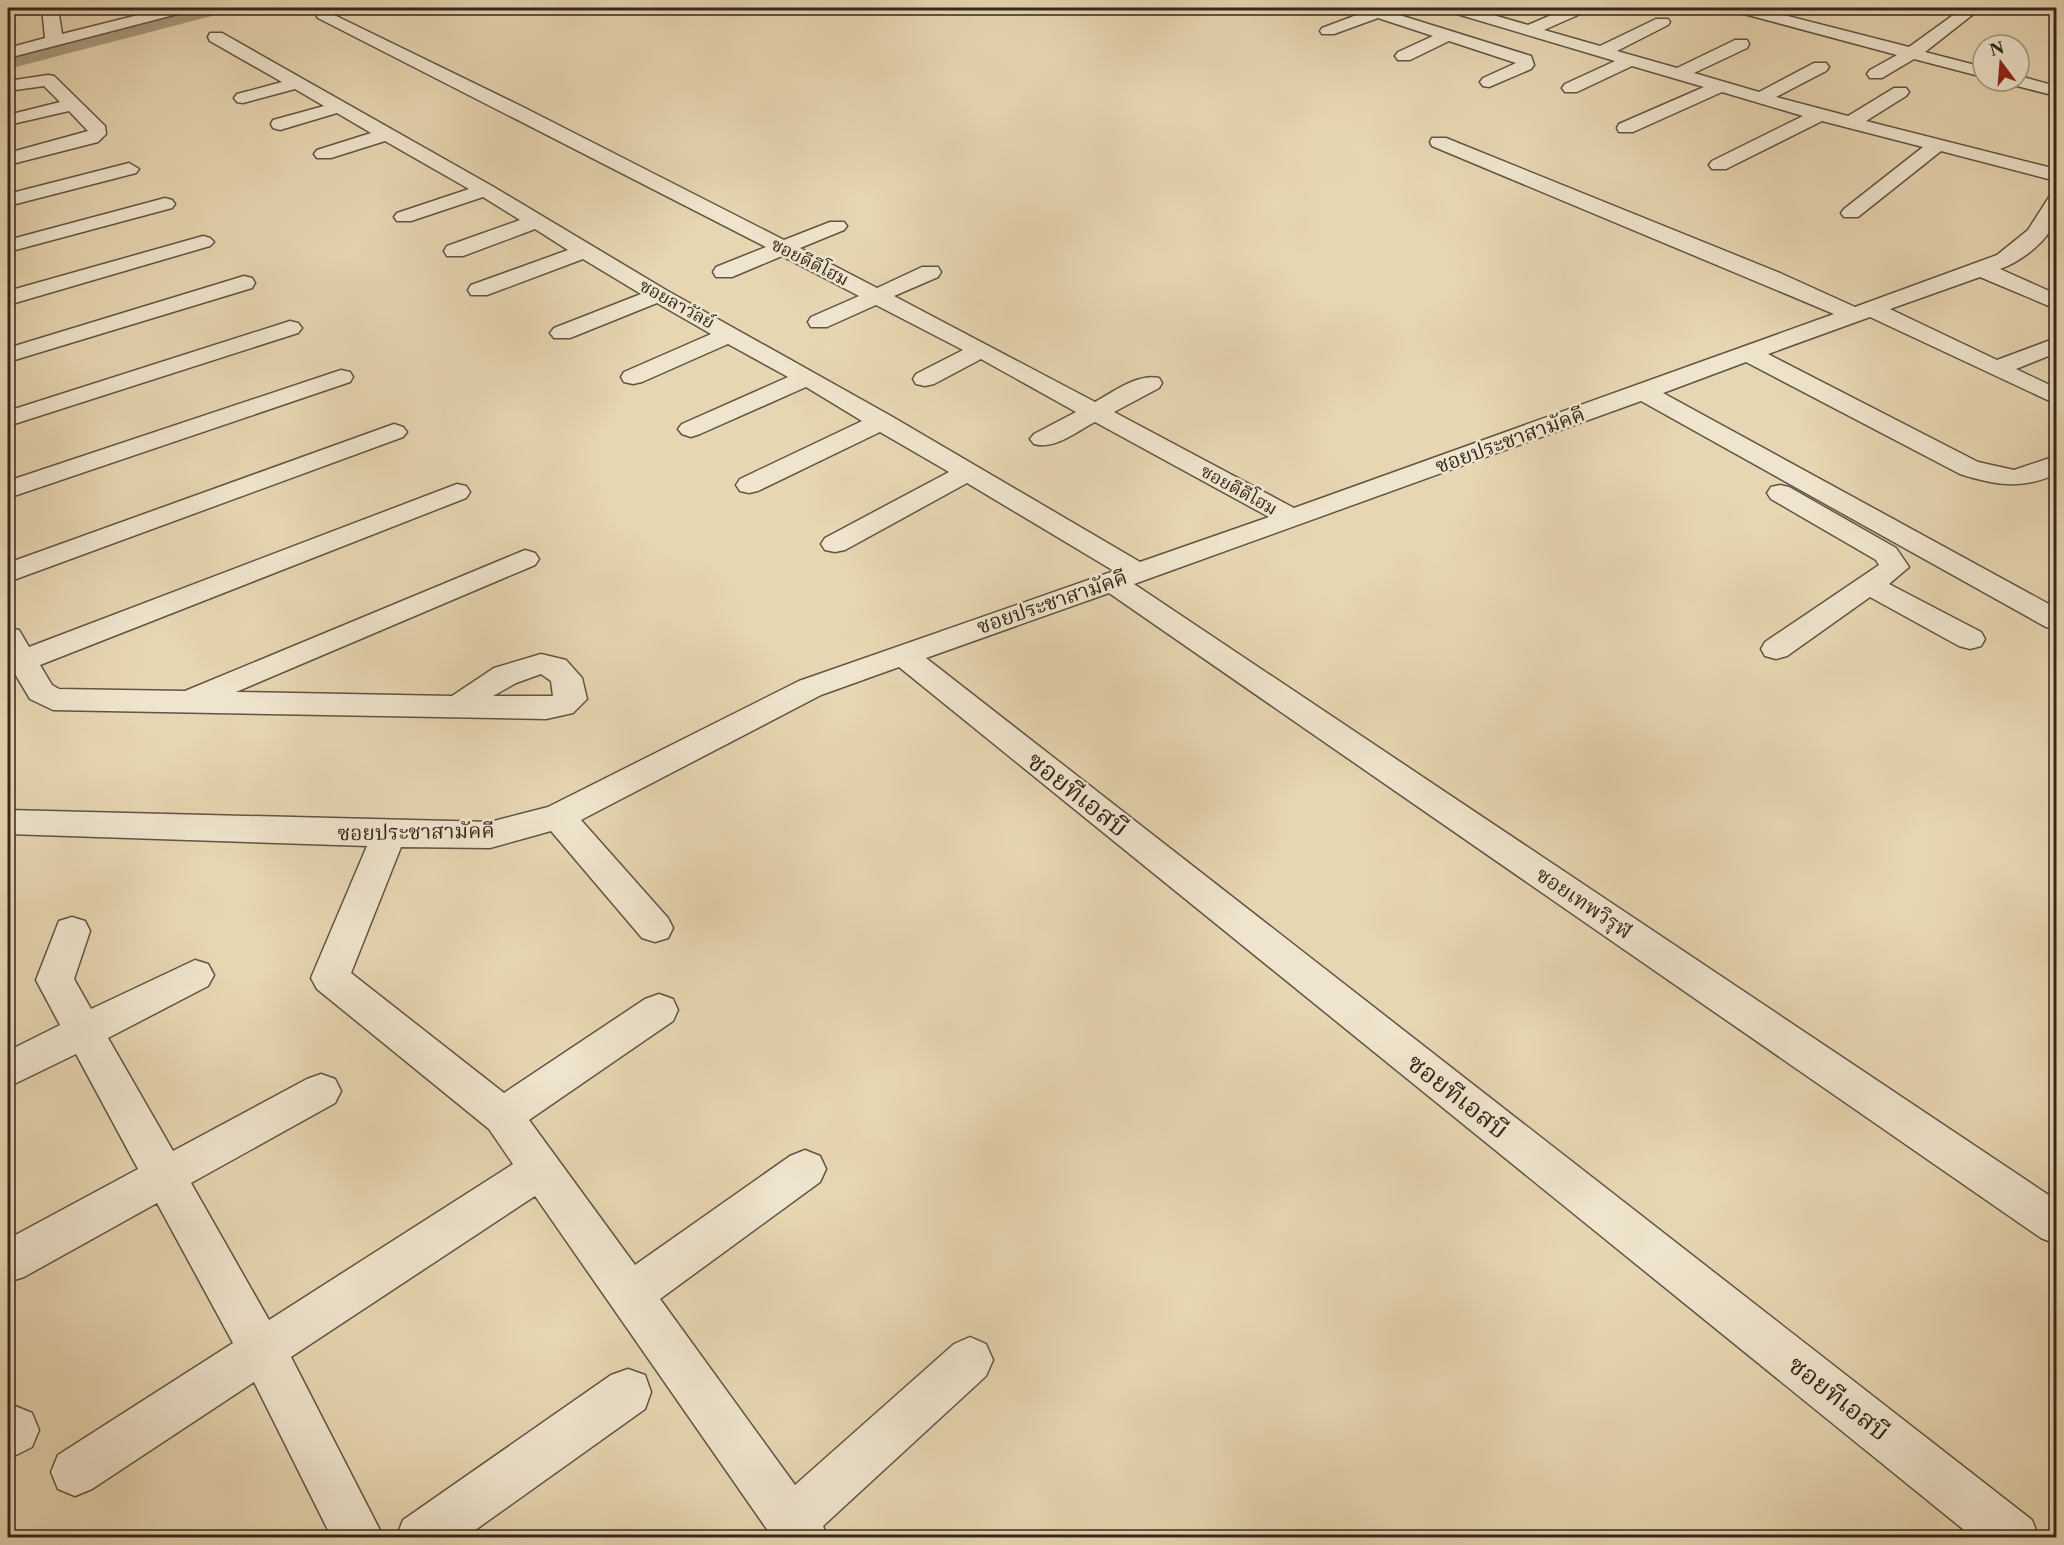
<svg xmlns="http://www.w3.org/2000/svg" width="2064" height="1545" font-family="'Libre Caslon Text','Noto Serif Thai',serif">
<rect width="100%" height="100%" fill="#e7d6b2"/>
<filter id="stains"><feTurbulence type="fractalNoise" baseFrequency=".00333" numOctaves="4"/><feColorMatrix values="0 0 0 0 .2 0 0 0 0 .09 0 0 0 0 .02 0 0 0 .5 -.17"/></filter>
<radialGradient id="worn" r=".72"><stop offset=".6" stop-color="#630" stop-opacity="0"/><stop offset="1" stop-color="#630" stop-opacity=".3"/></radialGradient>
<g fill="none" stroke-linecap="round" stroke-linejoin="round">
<polygon fill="#aa9b7f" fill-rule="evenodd" points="203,8 229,8 227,12 8,69 8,59"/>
<defs>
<g id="minor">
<polygon points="42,8 58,8 62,34 166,8 191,8 189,11 8,58 8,48 45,38"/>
<polygon points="1249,8 1270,8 1268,11 1250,12"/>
<polygon points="1354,8 1377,8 1531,56 1534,65 1531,69 1489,87 1483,86 1480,82 1483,78 1516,63 1449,41 1410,60 1398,60 1395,56 1398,52 1433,36 1378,18 1334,34 1322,34 1320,31 1322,28 1362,13"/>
<polygon points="1445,8 1469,8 1528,25 1568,8 1589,8 1587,11 1544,30 1600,46 1656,19 1668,19 1670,22 1668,25 1617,51 1677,68 1735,40 1747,40 1749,44 1747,48 1694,73 1759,92 1814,63 1826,63 1829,67 1826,71 1776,97 1848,116 1894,88 1906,88 1909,92 1906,96 1866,121 2056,169 2056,181 1941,151 1858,217 1844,217 1841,213 1844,209 1923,147 1822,121 1726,169 1712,169 1709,165 1712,161 1803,116 1722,92 1633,132 1619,132 1617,128 1619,124 1704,87 1632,66 1577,92 1565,92 1562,88 1565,84 1615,61 1447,11"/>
<polygon points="1731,8 1756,8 1909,47 1963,8 1981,8 1925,52 1983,67 1983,77 1914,59 1882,78 1870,78 1867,74 1870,70 1897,55 1733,11"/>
<path d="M324 10 521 106 784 240 830 222H844L847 226 844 230 800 248 877 288 922 267H938L941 272 938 277 894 296 1095 402C1113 392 1138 373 1159 378L1162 383 1159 388 1114 412 1294 508 1834 314 1432 146 1430 142 1432 138H1446L1780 273 1855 307 1997 255 2028 230 2049 197 2056 195C2056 202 2058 213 2056 219 2049 241 2020 262 2000 269L2056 294V309L1980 277 1890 309 1997 360 2056 338V353L2016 369 2056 388V404L1870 317 1768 354 1978 462 2014 470 2056 456V474C2023 490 1994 485 1960 474L1746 362 1663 393 2056 608V629L2046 627 1641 401 1134 584 2056 1200V1244L2041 1238 1109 593 926 658 2032 1520 2039 1538H1974L899 667 821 695 581 820 668 918 673 928 668 938 655 942 642 938 551 831 490 848 401 847 351 973 504 1093 645 999 659 994 673 999 678 1010 673 1021 529 1120 635 1265 790 1156 805 1150 820 1156 826 1169 820 1182 660 1299 795 1485 954 1344 970 1337 986 1344 993 1360 986 1376 823 1526 828 1538H773L535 1196 291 1357 384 1538H332L254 1382 92 1489 75 1496 58 1489 51 1472 58 1455 233 1343 157 1203 24 1277 8 1282V1239L138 1169 76 1054 8 1087V1051L60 1025 36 980 59 921 72 917 85 921 90 931 74 979 91 1009 195 960 208 964 214 975 208 986 108 1038 173 1151 307 1079 321 1074 335 1079 341 1091 335 1103 191 1183 269 1320 513 1164 489 1129 317 989 311 978 367 846 8 834V810L490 822 548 807 799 681 1114 571 967 483 845 550 835 552 825 550 821 544 825 538 949 472 880 432 758 491 749 493 740 491 736 485 740 479 862 421 806 387 700 434 691 437 682 434 678 429 682 424 788 377 728 344 642 382 633 384 624 382 621 377 624 372 711 334 657 303 570 338H554L550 333 554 328 641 294 583 259 487 295H471L468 290 471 285 568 250 535 229 463 256H447L444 251 447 246 520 220 483 197 411 221H397L394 217 397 213 469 189 385 141 331 158H317L314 154 317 150 371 133 337 113 280 130 273 128 271 124 273 120 324 106 295 89 243 103 237 102 234 98 237 94 282 82 210 41 208 37 210 33H222L492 186 666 290 891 416 1140 562 1269 517 1095 422C1077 431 1055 450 1034 444L1030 439 1034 434 1076 412 981 359 934 384 925 386 916 384 913 379 916 374 963 350 876 305 827 327H811L808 322 811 317 859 296 782 256 732 277H716L713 272 716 267 766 247 318 18 316 15Z"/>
<polygon points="48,75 54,76 105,126 106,134 98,142 8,165 8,153 88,131 69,111 8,125 8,115 60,102 44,86 8,91 8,81"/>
<polygon points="2019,76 2056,86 2056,96 2013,85 2010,81 2019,81"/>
<polygon points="129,163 139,169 136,173 8,206 8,194"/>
<polygon points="165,198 172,200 175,204 172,208 8,252 8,240"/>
<polygon points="203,236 210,238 214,242 210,246 8,305 8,291"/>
<polygon points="244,276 252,278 255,283 252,288 8,362 8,348"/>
<polygon points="290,321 298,323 302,328 298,333 8,426 8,411"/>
<polygon points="341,370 350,372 353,377 350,382 8,498 8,481"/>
<polygon points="394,424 403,427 407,432 403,437 8,582 8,563"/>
<path d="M457 484 466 486 470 492 466 498 40 665 52 685 59 689 185 691 525 550 535 553 539 559 535 565 236 692 452 696 494 668 541 654 566 660 582 678 587 699 573 713 546 719 53 710 30 699 8 662V628L19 630 29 647ZM541 674 551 681 553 696H493L516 683Z"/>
<polygon points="1780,485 1789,487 1896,548 1909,567 1889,584 1981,632 1985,639 1981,646 1970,649 1959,646 1870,597 1787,656 1776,659 1765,656 1761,649 1765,642 1879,565 1876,560 1771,499 1767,493 1771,487"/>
<polygon points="628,1369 645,1375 651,1392 645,1409 464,1538 396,1538 403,1520 611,1375"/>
<polygon points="15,1406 32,1413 39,1430 32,1447 8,1459 8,1409"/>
</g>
</defs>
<use href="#minor" stroke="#605442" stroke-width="3"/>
<use href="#minor" fill="#efe4cd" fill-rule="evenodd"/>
</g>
<g text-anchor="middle" stroke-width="5" stroke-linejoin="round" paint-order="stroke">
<g font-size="18" fill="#33281c" stroke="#efe4cd">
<text transform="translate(810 262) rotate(27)" y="6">ซอยดีดีโฮม</text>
<text transform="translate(677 304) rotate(29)" y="6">ซอยลาวัลย์</text>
<text transform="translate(1239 490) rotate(29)" y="6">ซอยดีดีโฮม</text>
</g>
<g font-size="21" fill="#33281c" stroke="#efe4cd">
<text transform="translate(1510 440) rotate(-20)" y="7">ซอยประชาสามัคคี</text>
<text transform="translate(1052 602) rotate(-19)" y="7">ซอยประชาสามัคคี</text>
<text transform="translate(416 832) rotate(-1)" y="7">ซอยประชาสามัคคี</text>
<text transform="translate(1584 903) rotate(34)" y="7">ซอยเทพวิรุฬ</text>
</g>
<g font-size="26" fill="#33281c" stroke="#efe4cd">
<text transform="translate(1078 794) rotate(38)" y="9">ซอยทีเอสบี</text>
<text transform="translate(1458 1096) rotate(38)" y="9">ซอยทีเอสบี</text>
<text transform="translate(1839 1398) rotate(38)" y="9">ซอยทีเอสบี</text>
</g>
</g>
<rect width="2064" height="1545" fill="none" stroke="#e7d6b2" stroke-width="30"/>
<rect x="9" y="9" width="2046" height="1527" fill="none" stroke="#33281c" stroke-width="3"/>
<rect x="15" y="15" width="2034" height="1515" fill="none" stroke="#33281c" stroke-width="1.5"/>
<g transform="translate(2001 63) rotate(344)"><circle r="28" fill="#efe4cd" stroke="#a49986" stroke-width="1.5"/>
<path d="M0-4.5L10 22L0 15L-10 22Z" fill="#8f2418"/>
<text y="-9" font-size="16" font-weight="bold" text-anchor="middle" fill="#33281c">N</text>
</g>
<rect width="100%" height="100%" filter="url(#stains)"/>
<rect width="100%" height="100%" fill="url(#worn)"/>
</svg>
